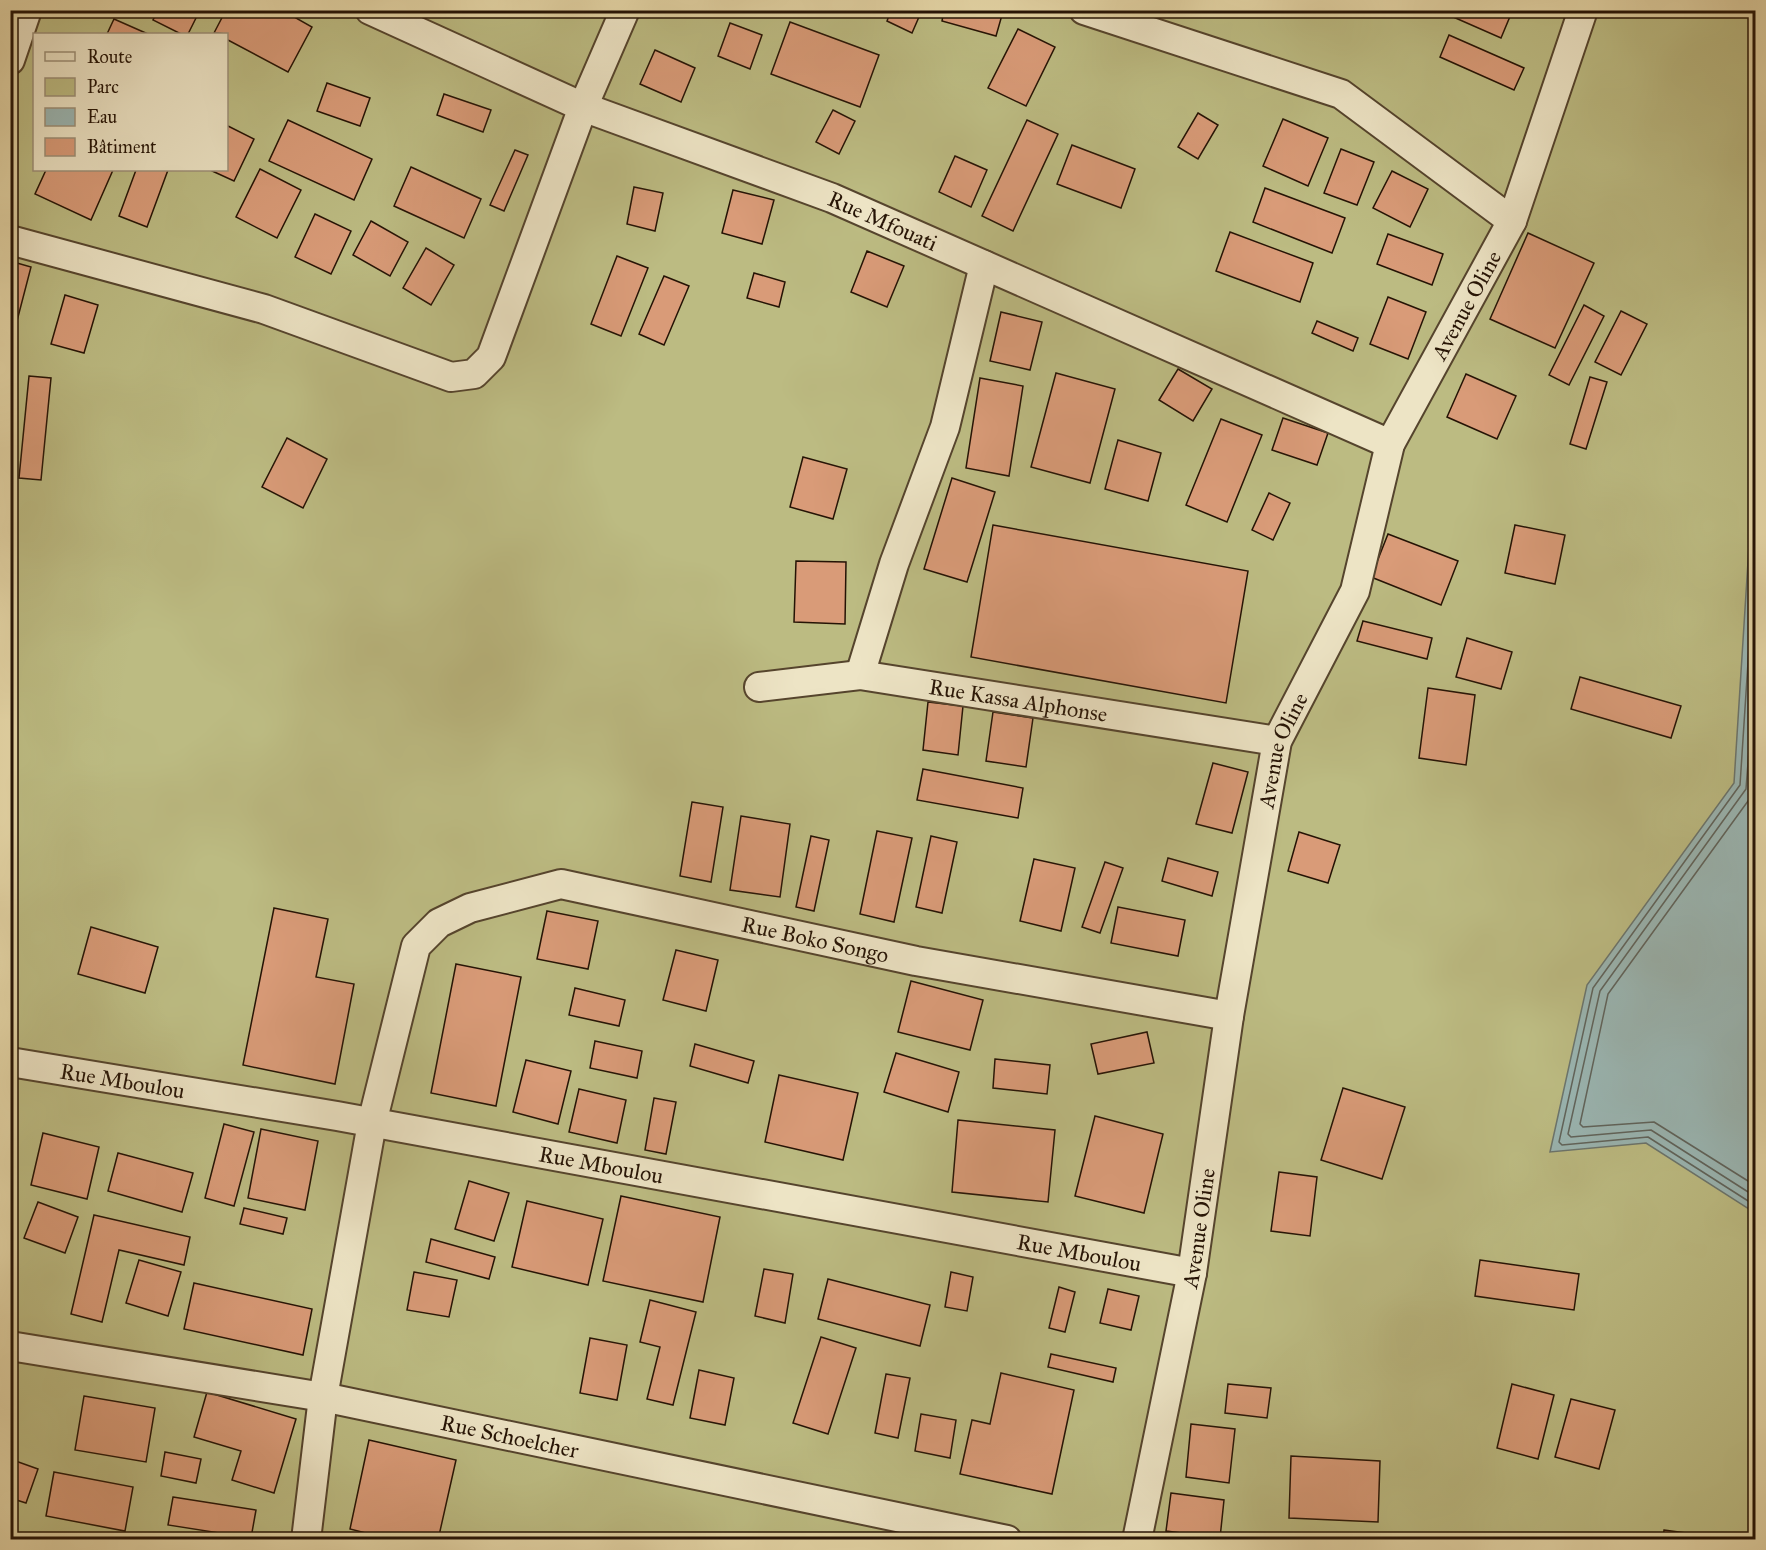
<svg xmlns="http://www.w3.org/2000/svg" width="1766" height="1550" font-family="'IM FELL Great Primer',serif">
<rect width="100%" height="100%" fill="#e4d5a6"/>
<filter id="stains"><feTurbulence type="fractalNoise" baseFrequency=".00333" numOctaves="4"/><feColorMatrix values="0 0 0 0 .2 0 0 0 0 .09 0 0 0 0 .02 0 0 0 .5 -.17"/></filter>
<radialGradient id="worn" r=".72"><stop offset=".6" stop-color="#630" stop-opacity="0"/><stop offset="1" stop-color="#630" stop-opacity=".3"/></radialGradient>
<path fill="#bcbb82" stroke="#706744" stroke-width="1.5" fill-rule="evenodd" d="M11 11H1755V1539H11ZM34 34H226V170H34Z"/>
<polygon fill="#9ab6b3" stroke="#6b756d" stroke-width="1.5" points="1755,451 1755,1213 1646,1143 1550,1152 1587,985 1734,783"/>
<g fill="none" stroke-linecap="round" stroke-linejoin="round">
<g stroke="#60645c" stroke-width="1.5">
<polyline points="1756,540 1740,785 1593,988 1559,1142 1562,1145 1648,1137 1756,1206"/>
<polyline points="1756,658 1746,789 1600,991 1568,1134 1571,1137 1651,1130 1756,1197"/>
<polyline points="1756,790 1608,994 1580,1124 1583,1127 1654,1122 1756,1186"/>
</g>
</g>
<g fill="#d99b78" stroke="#251305" stroke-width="1.5">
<polygon points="158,10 200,10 188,34 181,34 153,20"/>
<polygon points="226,10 282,10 312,27 288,72 226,39 226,34 214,33"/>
<polygon points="891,10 922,10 912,33 887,21"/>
<polygon points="944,10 988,10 1002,15 996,36 942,21"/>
<polygon points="1453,10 1503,10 1511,14 1501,38 1451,16"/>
<polygon points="114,19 148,34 107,34"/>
<polygon points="790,22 879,55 860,107 771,74"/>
<polygon points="730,23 762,35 750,69 718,56"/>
<polygon points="1018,29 1055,47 1026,106 988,88"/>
<polygon points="1449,35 1524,68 1514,90 1440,57"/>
<polygon points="655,50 695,68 681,102 640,84"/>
<polygon points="327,83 370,98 360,126 317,111"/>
<polygon points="444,94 491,110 483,132 437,115"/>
<polygon points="833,110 855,121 839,154 816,142"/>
<polygon points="1198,113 1218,125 1198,159 1178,147"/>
<polygon points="1283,119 1328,138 1308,186 1263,166"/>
<polygon points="288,120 372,159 354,200 269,161"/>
<polygon points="1027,120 1058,134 1013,231 982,216"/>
<polygon points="226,125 254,139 234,181 210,170 226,170"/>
<polygon points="1072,145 1135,169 1121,208 1057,184"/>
<polygon points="1341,149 1374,162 1357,205 1324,193"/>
<polygon points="515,150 528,155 504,211 490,205"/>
<polygon points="955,156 987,170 971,207 939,192"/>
<polygon points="411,167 481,199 464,238 394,206"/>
<polygon points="260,169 301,190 277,238 236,217"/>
<polygon points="46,170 113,170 91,220 35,194"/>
<polygon points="136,170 168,170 147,227 119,216"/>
<polygon points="1392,171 1428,189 1410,227 1373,208"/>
<polygon points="634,187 663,193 655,231 627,224"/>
<polygon points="1265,188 1345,218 1332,253 1253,222"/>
<polygon points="733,190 774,200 762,244 722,233"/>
<polygon points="315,214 351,231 331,274 295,257"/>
<polygon points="371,221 408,242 390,276 353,255"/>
<polygon points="1230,232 1313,263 1300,302 1216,271"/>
<polygon points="1528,233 1594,263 1555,348 1490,319"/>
<polygon points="1388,234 1443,254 1432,285 1377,264"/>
<polygon points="426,248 454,265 431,305 403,288"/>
<polygon points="867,251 904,266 887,307 851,292"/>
<polygon points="617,256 648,268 621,336 591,324"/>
<polygon points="10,261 31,267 11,344 10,344"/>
<polygon points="754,273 785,282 779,307 747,298"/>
<polygon points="664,276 689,286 664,345 639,334"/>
<polygon points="65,295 98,305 84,353 51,344"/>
<polygon points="1388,297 1426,312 1408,359 1370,344"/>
<polygon points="1584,305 1604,316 1569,385 1549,375"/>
<polygon points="1621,311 1647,324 1621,375 1595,362"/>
<polygon points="1001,312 1042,322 1030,370 990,361"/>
<polygon points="1317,321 1358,338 1353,351 1312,333"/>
<polygon points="1178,369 1212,389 1193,421 1159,400"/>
<polygon points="1056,373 1115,389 1090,483 1031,467"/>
<polygon points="1466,374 1516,396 1497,439 1447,417"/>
<polygon points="29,376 51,378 41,480 19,478"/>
<polygon points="1590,377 1607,382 1586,449 1570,444"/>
<polygon points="980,378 1023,386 1009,476 966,468"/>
<polygon points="1283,418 1328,433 1317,465 1272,450"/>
<polygon points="1221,419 1262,435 1227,522 1186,505"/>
<polygon points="287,438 327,459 303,508 262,487"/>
<polygon points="1118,440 1161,453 1148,501 1105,489"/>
<polygon points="803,457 847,469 833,519 790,507"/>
<polygon points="952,478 995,492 967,582 924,569"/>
<polygon points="1269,493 1290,503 1273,540 1252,530"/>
<polygon points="993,525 1248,571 1226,703 971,657"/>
<polygon points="1515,525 1565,535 1555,584 1505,573"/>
<polygon points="1388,534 1458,561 1441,605 1371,577"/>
<polygon points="796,561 846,562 845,624 794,622"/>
<polygon points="1363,621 1432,638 1427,659 1357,641"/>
<polygon points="1467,638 1512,652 1501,689 1456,677"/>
<polygon points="1580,677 1681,706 1671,738 1571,709"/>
<polygon points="1428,688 1475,695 1466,765 1419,758"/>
<polygon points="928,702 963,706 958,755 923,750"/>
<polygon points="993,712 1033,718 1026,767 986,761"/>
<polygon points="1213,763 1248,772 1232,833 1196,824"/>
<polygon points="923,769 1023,788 1018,818 917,800"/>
<polygon points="692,802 723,807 711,882 680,876"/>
<polygon points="741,816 790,824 780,897 730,890"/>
<polygon points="877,831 912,838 894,922 860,914"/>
<polygon points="1299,832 1340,845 1328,883 1288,871"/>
<polygon points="811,836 829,840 814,911 796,907"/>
<polygon points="931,836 957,842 942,913 916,907"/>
<polygon points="1168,858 1218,872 1212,896 1162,881"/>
<polygon points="1034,859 1075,868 1061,931 1020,921"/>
<polygon points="1105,862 1123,868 1100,933 1082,927"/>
<polygon points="1118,907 1185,920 1178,956 1111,943"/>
<polygon points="274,908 328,919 316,977 354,984 335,1084 243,1065"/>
<polygon points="547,911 598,921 588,969 537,959"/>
<polygon points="91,927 158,947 145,993 78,974"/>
<polygon points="676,950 718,960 706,1011 663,1000"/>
<polygon points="456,964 521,977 496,1106 431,1093"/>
<polygon points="911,981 983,1000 970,1050 898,1032"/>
<polygon points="575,988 625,1000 619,1026 569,1015"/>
<polygon points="1147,1032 1154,1063 1098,1074 1091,1044"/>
<polygon points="595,1041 642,1051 637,1078 590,1068"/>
<polygon points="695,1044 754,1061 748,1083 690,1066"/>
<polygon points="896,1053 959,1072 948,1112 884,1092"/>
<polygon points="995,1059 1050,1065 1047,1094 993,1088"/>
<polygon points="526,1060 571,1071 558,1124 513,1112"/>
<polygon points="779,1075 858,1093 843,1160 765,1142"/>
<polygon points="1343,1088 1405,1107 1382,1179 1321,1160"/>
<polygon points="579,1089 626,1100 617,1143 569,1132"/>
<polygon points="654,1098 676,1102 666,1154 645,1150"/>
<polygon points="1095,1116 1163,1134 1144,1213 1075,1196"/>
<polygon points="958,1120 1055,1130 1048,1202 952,1192"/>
<polygon points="224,1124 254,1132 234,1206 205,1198"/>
<polygon points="261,1129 318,1141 305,1210 248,1198"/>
<polygon points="43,1133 99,1147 87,1199 31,1185"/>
<polygon points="118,1153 193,1173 182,1212 108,1191"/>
<polygon points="1279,1172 1317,1177 1310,1236 1271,1231"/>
<polygon points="469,1181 509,1193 494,1241 455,1229"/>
<polygon points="621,1196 720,1217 703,1302 603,1281"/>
<polygon points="527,1201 603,1219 588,1285 512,1267"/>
<polygon points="38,1202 78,1217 65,1253 24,1238"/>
<polygon points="244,1208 287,1218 283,1234 240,1224"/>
<polygon points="94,1215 190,1237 184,1265 119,1250 102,1322 71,1314"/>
<polygon points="431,1239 495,1257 489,1279 426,1262"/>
<polygon points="139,1260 181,1272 168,1316 126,1303"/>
<polygon points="1480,1260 1579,1274 1574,1310 1475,1296"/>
<polygon points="764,1269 793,1274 785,1323 755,1316"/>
<polygon points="414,1272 457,1280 449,1317 407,1310"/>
<polygon points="951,1272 973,1277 967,1311 945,1307"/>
<polygon points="828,1279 930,1305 920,1346 818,1319"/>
<polygon points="194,1283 312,1309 303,1355 184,1329"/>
<polygon points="1059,1287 1075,1292 1065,1332 1049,1328"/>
<polygon points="1108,1289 1139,1296 1131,1330 1100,1323"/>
<polygon points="650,1300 696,1312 673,1405 647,1399 660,1347 640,1342"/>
<polygon points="821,1337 856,1348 828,1434 793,1423"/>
<polygon points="590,1338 627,1345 617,1400 580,1393"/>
<polygon points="1051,1354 1116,1368 1113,1382 1048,1367"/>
<polygon points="699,1370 734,1378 725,1425 690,1418"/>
<polygon points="1001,1373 1074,1390 1052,1494 960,1474 972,1420 990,1424"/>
<polygon points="886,1374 910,1378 898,1438 875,1433"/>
<polygon points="1228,1384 1271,1388 1267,1418 1225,1413"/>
<polygon points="1512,1384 1554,1395 1538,1459 1497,1448"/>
<polygon points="207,1392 296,1419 274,1493 232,1480 241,1451 194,1437"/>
<polygon points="84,1396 155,1408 146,1462 75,1450"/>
<polygon points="1571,1399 1615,1410 1599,1469 1555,1457"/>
<polygon points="921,1414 956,1420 950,1458 915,1451"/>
<polygon points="1191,1424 1235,1429 1229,1483 1186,1477"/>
<polygon points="369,1440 456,1460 438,1540 393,1540 350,1529"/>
<polygon points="165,1452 201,1459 196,1483 161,1476"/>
<polygon points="1291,1456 1380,1461 1378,1522 1289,1518"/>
<polygon points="10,1459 38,1469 26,1503 10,1498"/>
<polygon points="54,1472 133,1487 125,1531 46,1516"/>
<polygon points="1171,1493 1224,1500 1220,1538 1166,1531"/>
<polygon points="173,1497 256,1510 251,1538 168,1525"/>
<polygon points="1664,1530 1738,1540 1663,1540"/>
<polygon points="149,1533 176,1540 147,1540"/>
</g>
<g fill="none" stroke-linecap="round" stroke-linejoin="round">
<defs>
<g id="street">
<path id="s1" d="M370 10 583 107 832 198 1390 444"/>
<polyline points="1084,10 1341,94 1512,221"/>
<polyline points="10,60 27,10"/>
<polyline points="10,240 264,309 451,377 474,374 491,357 583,107 625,10"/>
<polyline points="860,675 894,564 945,427 984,265"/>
<path id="s2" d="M759 687 860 675 1277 741"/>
<path id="s3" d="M10 1062 337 1116 1192 1273"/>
<path id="s4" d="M10 1346 323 1397 1007 1540"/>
<path id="s5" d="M306 1540 323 1397 372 1123 416 946 439 923 470 908 561 884 916 961 1229 1016"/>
<path id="s6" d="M1137 1540 1192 1273 1229 1016 1277 741 1355 591 1390 444 1512 221 1583 10"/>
</g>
</defs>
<use href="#street" stroke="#55442d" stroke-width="32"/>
<use href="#street" stroke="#ede4c5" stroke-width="28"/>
</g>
<g text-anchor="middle" stroke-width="4.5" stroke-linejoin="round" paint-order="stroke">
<g font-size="22" fill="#251305" stroke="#ede4c5">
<text dy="8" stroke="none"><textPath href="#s1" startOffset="555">Rue Mfouati</textPath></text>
<text dy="8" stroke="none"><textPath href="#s6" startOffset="1290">Avenue Oline</textPath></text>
<text dy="8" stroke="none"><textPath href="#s2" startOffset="262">Rue Kassa Alphonse</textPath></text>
<text dy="8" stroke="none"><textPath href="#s6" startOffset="804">Avenue Oline</textPath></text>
<text dy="8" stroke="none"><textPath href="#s5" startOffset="1026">Rue Boko Songo</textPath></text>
<text dy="8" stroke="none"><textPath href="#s3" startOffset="114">Rue Mboulou</textPath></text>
<text dy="8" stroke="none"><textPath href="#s3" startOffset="600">Rue Mboulou</textPath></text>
<text dy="8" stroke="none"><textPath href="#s6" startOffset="318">Avenue Oline</textPath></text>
<text dy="8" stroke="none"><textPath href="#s3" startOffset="1086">Rue Mboulou</textPath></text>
<text dy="8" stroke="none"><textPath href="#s4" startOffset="508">Rue Schoelcher</textPath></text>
</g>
</g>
<rect width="1766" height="1550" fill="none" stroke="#e4d5a6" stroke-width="36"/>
<rect x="12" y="12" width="1742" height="1526" fill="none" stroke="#251305" stroke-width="3"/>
<rect x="18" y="18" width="1730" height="1514" fill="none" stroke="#251305" stroke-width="1.5"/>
<rect x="33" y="33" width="195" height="138" fill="#ede4c5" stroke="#9d9078" stroke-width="1.5"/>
<rect x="45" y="52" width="30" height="9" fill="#ede4c5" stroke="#9d9078" stroke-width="1.5"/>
<text x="87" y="63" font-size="18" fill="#251305">Route</text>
<rect x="45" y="78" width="30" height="18" fill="#bcbb82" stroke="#9d9078" stroke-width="1.5"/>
<text x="87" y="93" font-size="18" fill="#251305">Parc</text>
<rect x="45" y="108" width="30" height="18" fill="#9ab6b3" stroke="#9d9078" stroke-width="1.5"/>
<text x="87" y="123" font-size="18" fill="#251305">Eau</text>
<rect x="45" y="138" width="30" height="18" fill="#d99b78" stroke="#9d9078" stroke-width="1.5"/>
<text x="87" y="153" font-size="18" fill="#251305">Bâtiment</text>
<rect width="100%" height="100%" filter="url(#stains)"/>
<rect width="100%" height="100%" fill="url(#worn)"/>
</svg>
